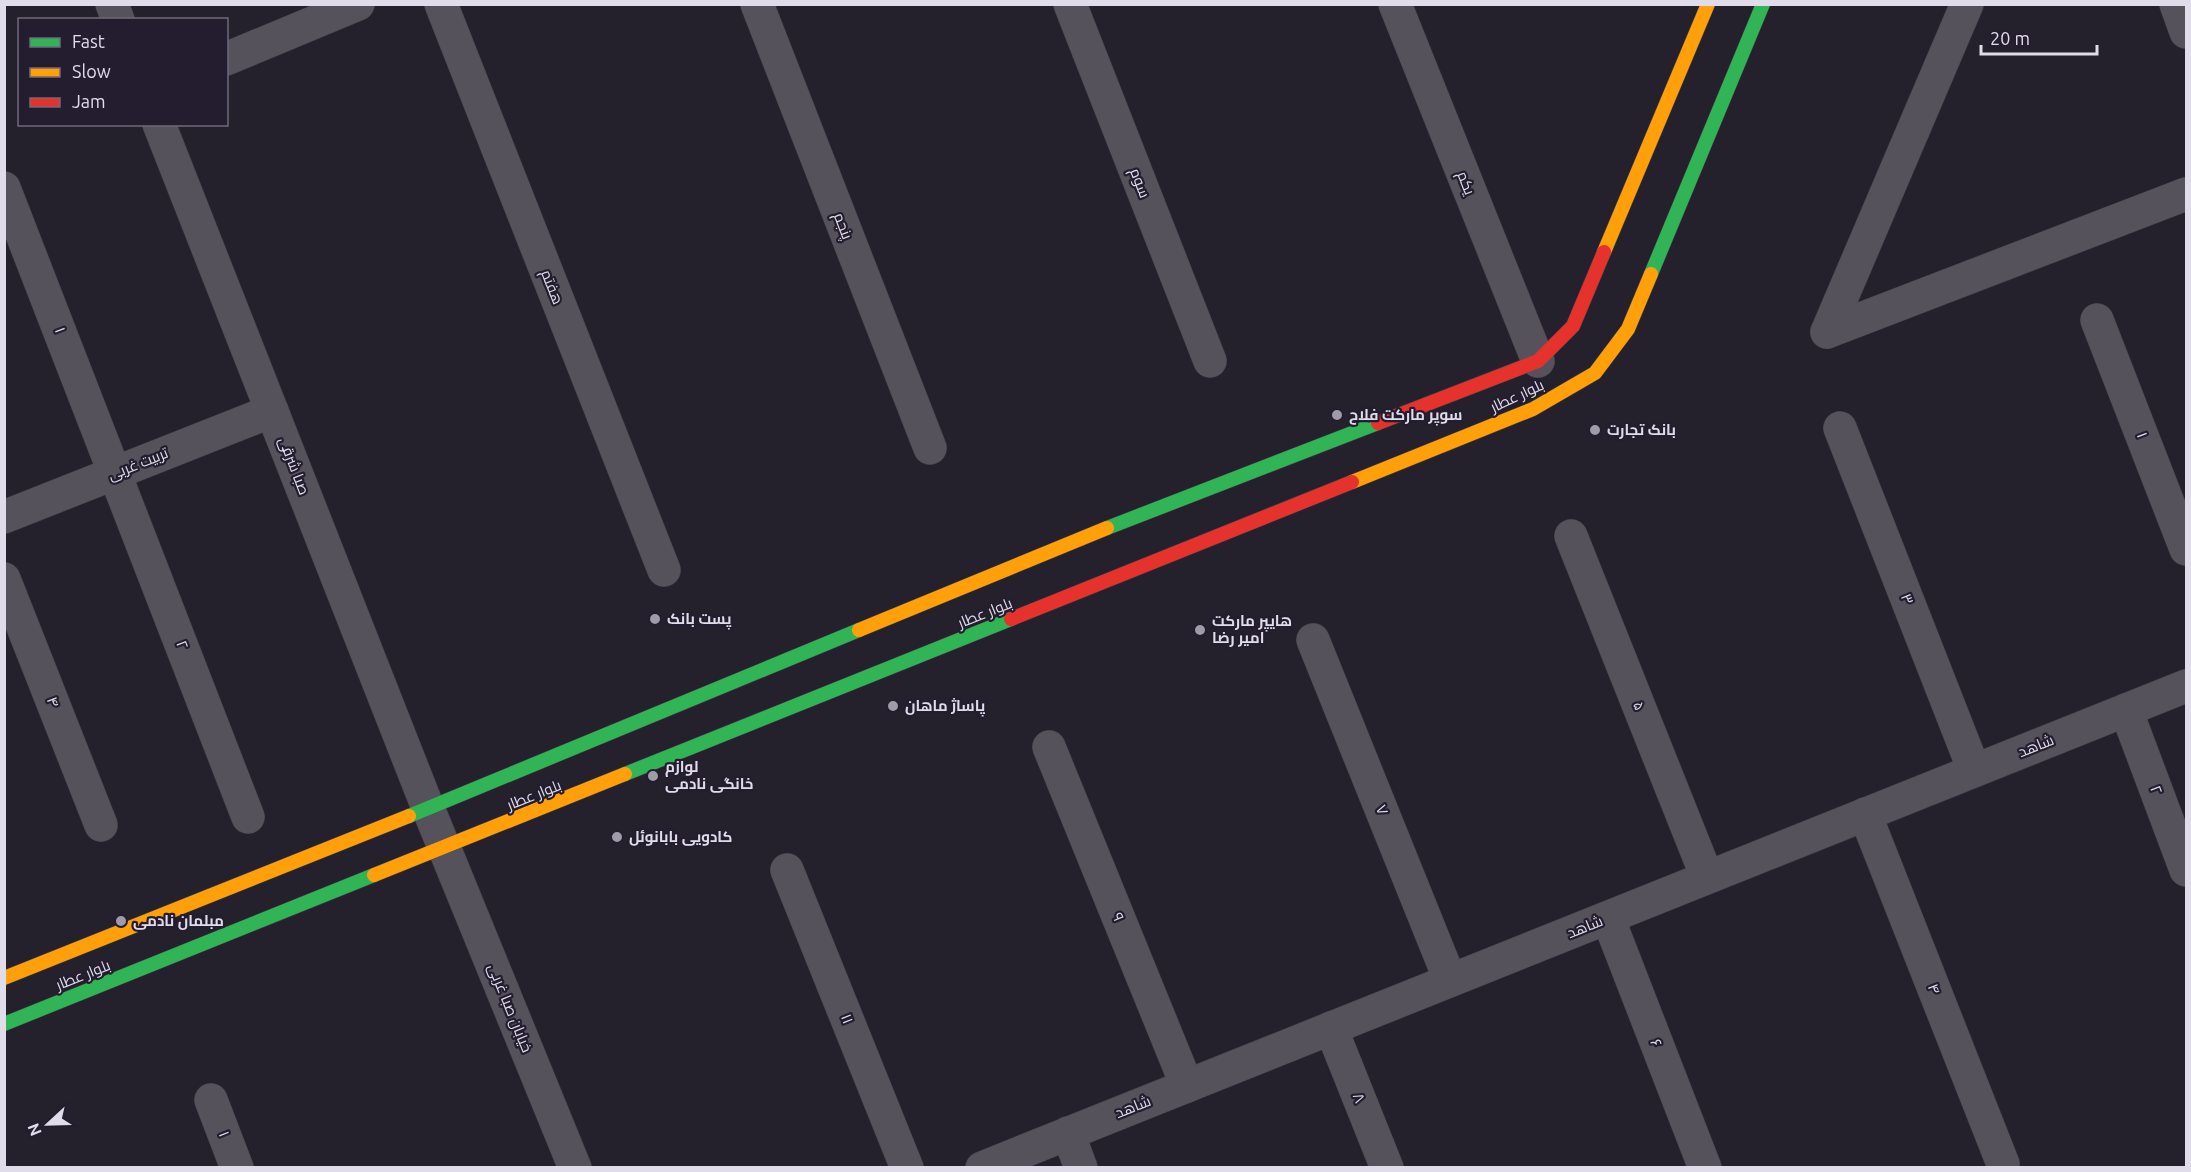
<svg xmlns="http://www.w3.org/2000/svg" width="2191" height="1172" font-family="Ubuntu,Cairo,sans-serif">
<rect width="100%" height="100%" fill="#25212c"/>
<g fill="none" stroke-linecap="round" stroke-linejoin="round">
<defs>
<g id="street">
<polyline points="112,4 118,20"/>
<polyline points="441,4 664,570"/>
<polyline points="757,4 930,448"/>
<polyline points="1070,4 1210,361"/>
<polyline points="1395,4 1538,361"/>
<polyline points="2176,4 2186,32"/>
<polyline points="226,59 358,4"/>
<polyline points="159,124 428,808 575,1168"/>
<polyline points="4,188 248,817"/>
<polyline points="2097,320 2186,549"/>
<polyline points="1827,332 2186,194"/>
<polyline points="1827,332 1967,4"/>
<polyline points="1840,428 1974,770"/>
<polyline points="4,517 272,411"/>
<polyline points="1571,536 1707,877"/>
<polyline points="4,579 101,825"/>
<polyline points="1313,640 1450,980"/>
<polyline points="2126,710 2186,870"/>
<polyline points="1049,747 1187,1086"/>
<polyline points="1865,814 2003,1164"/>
<polyline points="787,870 907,1168"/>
<polyline points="1608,918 1705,1168"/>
<polyline points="1331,1028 1387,1168"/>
<polyline points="211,1100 237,1168"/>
<polyline points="1068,1133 1081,1168"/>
<polyline points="982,1168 2186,686"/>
</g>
<g id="fast">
<polyline points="1651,274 1763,4"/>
<polyline points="1107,528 1378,423"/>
<polyline points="625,774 1011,619"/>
<polyline points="409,816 859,630"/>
<polyline points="4,1024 374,875"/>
</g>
<g id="slow">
<polyline points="1604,252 1708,4"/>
<polyline points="1352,482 1533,409 1595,373 1628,329 1651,274"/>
<polyline points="859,630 1107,528"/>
<polyline points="374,875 625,774"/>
<polyline points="4,978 409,816"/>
</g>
<g id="jam">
<polyline points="1378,423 1538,361 1573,326 1604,252"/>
<polyline points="1011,619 1352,482"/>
</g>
</defs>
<use href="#street" stroke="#413d47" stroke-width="34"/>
<use href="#fast" stroke="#413d47" stroke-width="15"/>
<use href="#slow" stroke="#413d47" stroke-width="15"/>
<use href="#jam" stroke="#413d47" stroke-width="15"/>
<use href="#street" stroke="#55525b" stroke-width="33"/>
<use href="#fast" stroke="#30b455" stroke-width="14"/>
<use href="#slow" stroke="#ff9f0a" stroke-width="14"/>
<use href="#jam" stroke="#e5322d" stroke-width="14"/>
</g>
<g fill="#9f9ba7" stroke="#241d30" stroke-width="2">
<circle cx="1337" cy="415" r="6"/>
<circle cx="1595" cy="430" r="6"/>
<circle cx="655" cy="619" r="6"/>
<circle cx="1200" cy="630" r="6"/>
<circle cx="893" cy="706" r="6"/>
<circle cx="653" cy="776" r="6"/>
<circle cx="617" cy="837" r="6"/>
<circle cx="121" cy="921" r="6"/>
</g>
<g text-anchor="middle" stroke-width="4.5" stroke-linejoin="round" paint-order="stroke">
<g font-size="15" fill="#e0dce9" stroke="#241d30">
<text transform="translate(1140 183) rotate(69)" y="5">سوم</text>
<text transform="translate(1466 183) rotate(68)" y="5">یکم</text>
<text transform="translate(843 226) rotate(69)" y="5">پنجم</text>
<text transform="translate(552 287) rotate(68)" y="5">هفتم</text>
<text transform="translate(60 330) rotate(69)" y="5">۱</text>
<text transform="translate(1517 396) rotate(-25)" y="5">بلوار عطار</text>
<text transform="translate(2142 435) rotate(69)" y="5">۱</text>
<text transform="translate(138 464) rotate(-22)" y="5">تربیت غربی</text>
<text transform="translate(294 466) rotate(69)" y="5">صبا شرقی</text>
<text transform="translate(1907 599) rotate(68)" y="5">۳</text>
<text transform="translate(985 613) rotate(-22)" y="5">بلوار عطار</text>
<text transform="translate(182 645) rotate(69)" y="5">۲</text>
<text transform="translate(53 702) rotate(69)" y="5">۴</text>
<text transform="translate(1639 706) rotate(68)" y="5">۵</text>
<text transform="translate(2036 746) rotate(-22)" y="5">شاهد</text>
<text transform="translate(2156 790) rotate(69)" y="5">۲</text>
<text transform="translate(534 795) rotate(-22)" y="5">بلوار عطار</text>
<text transform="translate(1382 810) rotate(68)" y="5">۷</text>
<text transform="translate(1118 917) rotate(68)" y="5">۹</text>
<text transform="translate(1585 927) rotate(-22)" y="5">شاهد</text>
<text transform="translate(83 975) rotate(-22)" y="5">بلوار عطار</text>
<text transform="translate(1934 989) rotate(68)" y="5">۴</text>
<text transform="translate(510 1008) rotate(68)" y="5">خیابان صبا غربی</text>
<text transform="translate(847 1019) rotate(68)" y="5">۱۱</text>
<text transform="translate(1656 1043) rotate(69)" y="5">۶</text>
<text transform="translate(1359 1098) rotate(68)" y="5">۸</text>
<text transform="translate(1133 1107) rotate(-22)" y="5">شاهد</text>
<text transform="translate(224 1134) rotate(68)" y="5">۱</text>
</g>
<g font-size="15" font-weight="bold" fill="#e0dce9" stroke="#241d30" text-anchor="start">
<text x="1349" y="420">سوپر مارکت فلاح</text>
<text x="1607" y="435">بانک تجارت</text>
<text x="667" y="624">پست بانک</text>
<text x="1212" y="626">هایپر مارکت<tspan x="1212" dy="17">امیر رضا</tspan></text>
<text x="905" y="711">پاساژ ماهان</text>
<text x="665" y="772">لوازم<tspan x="665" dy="17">خانگی نادمی</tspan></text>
<text x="629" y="842">کادویی بابانوئل</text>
<text x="133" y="926">مبلمان نادمی</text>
</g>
</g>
<rect width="2191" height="1172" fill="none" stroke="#e0dce9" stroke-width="12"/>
<rect x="18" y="18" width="210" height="108" fill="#241d30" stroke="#6f697a" stroke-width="1.5"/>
<rect x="30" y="38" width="30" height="9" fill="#30b455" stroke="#6f697a" stroke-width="1.5"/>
<text x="72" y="48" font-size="18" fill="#e0dce9">Fast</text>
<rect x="30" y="68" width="30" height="9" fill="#ff9f0a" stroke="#6f697a" stroke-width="1.5"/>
<text x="72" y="78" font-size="18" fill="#e0dce9">Slow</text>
<rect x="30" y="98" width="30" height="9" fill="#e5322d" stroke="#6f697a" stroke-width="1.5"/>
<text x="72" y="108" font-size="18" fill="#e0dce9">Jam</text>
<g transform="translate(48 1124) rotate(248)" stroke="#241d30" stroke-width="4.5" paint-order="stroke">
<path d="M0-4.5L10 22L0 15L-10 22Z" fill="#e0dce9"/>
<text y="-9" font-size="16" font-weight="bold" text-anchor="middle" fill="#e0dce9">N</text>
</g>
<path d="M1981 45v9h116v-9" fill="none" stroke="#e0dce9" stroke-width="3"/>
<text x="1990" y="45" font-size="18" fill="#e0dce9" stroke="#241d30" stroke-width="4.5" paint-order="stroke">20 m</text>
</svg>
